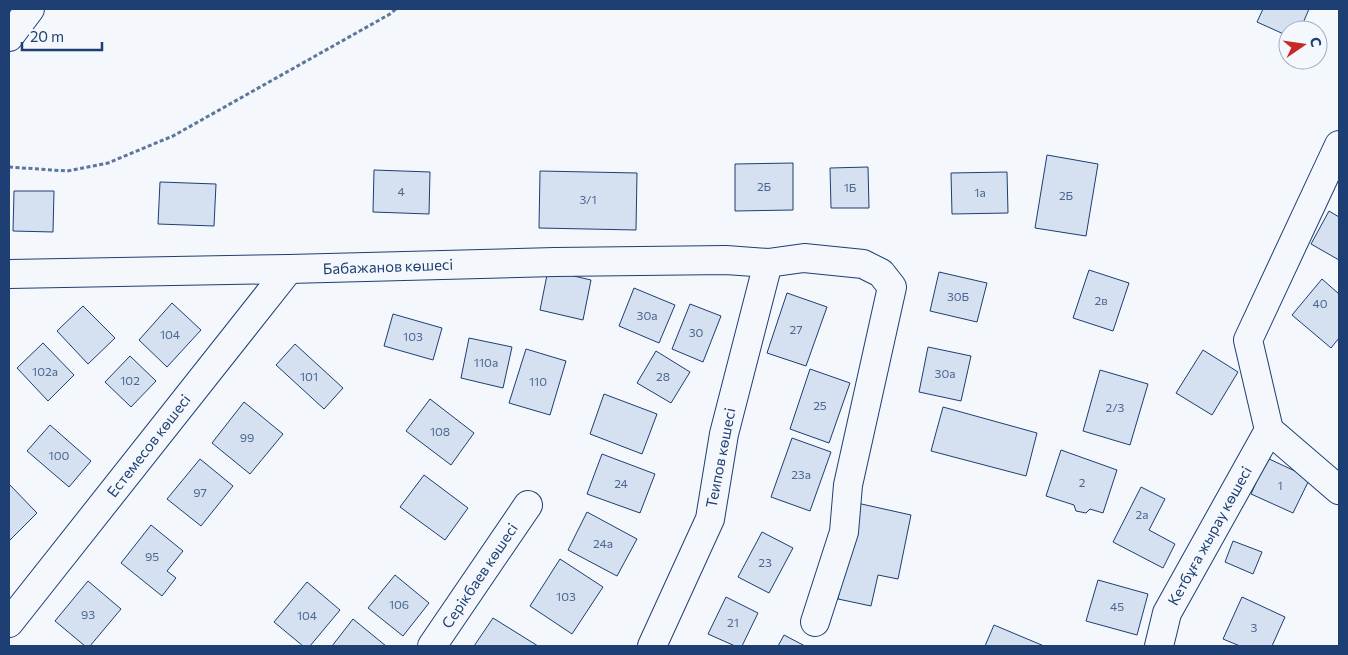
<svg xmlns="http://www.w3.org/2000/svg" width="1348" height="655" font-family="Commissioner,sans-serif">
<rect width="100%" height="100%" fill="#f4f7fb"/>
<g fill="#d5e0f0" stroke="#1d3f73">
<polygon points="1263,9 1309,9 1300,30 1288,30 1288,36 1257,22"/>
<polygon points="1047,155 1098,164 1086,236 1035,228"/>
<polygon points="793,163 793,210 735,211 735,164"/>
<polygon points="868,167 869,208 831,208 830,168"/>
<polygon points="374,170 430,172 429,214 373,212"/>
<polygon points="540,171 637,173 636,230 539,228"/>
<polygon points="1007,172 1008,213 952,214 951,173"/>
<polygon points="160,182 216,184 214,226 158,224"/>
<polygon points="14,191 54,191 53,232 13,231"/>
<polygon points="1329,211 1339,217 1339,260 1311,244"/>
<polygon points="548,270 591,280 583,320 540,310"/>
<polygon points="1089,270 1129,283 1113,331 1073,318"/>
<polygon points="939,272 987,283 977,322 930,311"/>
<polygon points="1322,279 1339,294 1339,338 1331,348 1292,315"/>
<polygon points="634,288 675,305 659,343 619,326"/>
<polygon points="787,293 827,307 806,366 767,353"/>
<polygon points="172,303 201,330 167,367 139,340"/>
<polygon points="690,304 721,316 703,362 672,349"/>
<polygon points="83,306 115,338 88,364 57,331"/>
<polygon points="393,314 442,328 433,360 384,346"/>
<polygon points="469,338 512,347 503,388 461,378"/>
<polygon points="43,343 74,375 48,401 17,368"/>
<polygon points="295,344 343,388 324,409 276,365"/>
<polygon points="928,347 971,356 961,401 919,392"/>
<polygon points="526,349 566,361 550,415 509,403"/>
<polygon points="1203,350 1238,372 1212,415 1176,393"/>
<polygon points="656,351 690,372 671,403 637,383"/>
<polygon points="130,356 156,381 131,407 105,382"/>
<polygon points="810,369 850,383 829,443 790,429"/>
<polygon points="1100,370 1148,384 1130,445 1083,431"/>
<polygon points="604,394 657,414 642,454 590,434"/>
<polygon points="430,399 474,433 451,465 406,431"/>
<polygon points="244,402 283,434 250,474 212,443"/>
<polygon points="943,407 1037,433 1026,476 931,451"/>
<polygon points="50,425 91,461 69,487 27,451"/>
<polygon points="792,438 831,452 810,511 771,497"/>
<polygon points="1061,450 1117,470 1103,513 1090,509 1086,513 1076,511 1074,505 1046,496"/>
<polygon points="602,454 655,474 640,513 587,494"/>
<polygon points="1267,458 1310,478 1293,513 1251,494"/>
<polygon points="200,459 233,486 201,526 167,499"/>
<polygon points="424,475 468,508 445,540 400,507"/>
<polygon points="9,484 37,513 9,541"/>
<polygon points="1141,487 1165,499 1149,530 1175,544 1163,568 1113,542"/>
<polygon points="857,503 911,515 898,579 878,575 871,606 838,599"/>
<polygon points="587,512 637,539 617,576 568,550"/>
<polygon points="151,525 183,551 167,571 176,578 162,596 121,563"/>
<polygon points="762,532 793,548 769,593 738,577"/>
<polygon points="1233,541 1262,552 1253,574 1225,562"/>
<polygon points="560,559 603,587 572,634 530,606"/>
<polygon points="395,575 429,603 403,636 368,608"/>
<polygon points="1098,580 1148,594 1137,635 1086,621"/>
<polygon points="88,581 121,609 90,646 85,646 55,621"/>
<polygon points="307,582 340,610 310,646 303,646 274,622"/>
<polygon points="726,597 758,613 742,646 735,646 708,634"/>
<polygon points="1242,597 1285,617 1272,646 1240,646 1223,639"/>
<polygon points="493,618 538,646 474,646"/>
<polygon points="353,619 386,646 332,646"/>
<polygon points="994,625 1044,646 985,646"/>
<polygon points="784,635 805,646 778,646"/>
</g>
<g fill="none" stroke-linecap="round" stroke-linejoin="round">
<defs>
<g id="minor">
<polyline points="9,37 30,9"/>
<polyline points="1339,145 1248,340 1269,430 1339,490"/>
<polyline points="9,274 289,269 555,262 726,260 768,263 804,258 863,264 881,273 892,287 848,485 844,532 815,622"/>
<polyline points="9,623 289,269"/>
<polyline points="432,646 528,505"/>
<polyline points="652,646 710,519 724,434 768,263"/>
<polyline points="1159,646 1167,613 1269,430"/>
</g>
</defs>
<use href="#minor" stroke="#1d3f73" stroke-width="30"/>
<polyline stroke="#5e769c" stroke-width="3" stroke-dasharray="4 2.5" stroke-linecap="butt" points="9,167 67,171 108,163 173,136 390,14 396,9"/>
<use href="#minor" stroke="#f4f7fb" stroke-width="28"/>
</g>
<g text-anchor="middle" stroke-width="4" stroke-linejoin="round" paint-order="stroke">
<g font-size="12" fill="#4b6792">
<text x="764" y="191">2Б</text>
<text x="850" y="192">1Б</text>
<text x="401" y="196">4</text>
<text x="980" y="197">1а</text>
<text x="1066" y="200">2Б</text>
<text x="588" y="204">3/1</text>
<text x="958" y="301">30Б</text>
<text x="1101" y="305">2в</text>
<text x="1320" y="308">40</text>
<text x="647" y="320">30а</text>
<text x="796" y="334">27</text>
<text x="696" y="337">30</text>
<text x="170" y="339">104</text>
<text x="413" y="341">103</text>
<text x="486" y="367">110а</text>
<text x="45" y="376">102а</text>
<text x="945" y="378">30а</text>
<text x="309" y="381">101</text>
<text x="663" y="381">28</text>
<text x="130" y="385">102</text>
<text x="538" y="386">110</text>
<text x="820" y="410">25</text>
<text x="1115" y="412">2/3</text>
<text x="440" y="436">108</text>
<text x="247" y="442">99</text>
<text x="59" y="460">100</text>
<text x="801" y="479">23а</text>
<text x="1082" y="487">2</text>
<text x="621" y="488">24</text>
<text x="1280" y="490">1</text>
<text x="200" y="497">97</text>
<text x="1142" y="519">2а</text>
<text x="603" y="548">24а</text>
<text x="152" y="561">95</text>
<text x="765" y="567">23</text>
<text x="566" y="601">103</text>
<text x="399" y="609">106</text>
<text x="1117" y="611">45</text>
<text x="88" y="619">93</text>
<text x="307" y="620">104</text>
<text x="733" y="627">21</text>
<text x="1254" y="632">3</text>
</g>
<g font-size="15" fill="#1d3f73" stroke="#f4f7fb">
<text transform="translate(388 267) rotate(-2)" y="5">Бабажанов көшесі</text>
<text transform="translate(149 446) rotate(-52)" y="5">Естемесов көшесі</text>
<text transform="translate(721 458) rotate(-79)" y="5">Теипов көшесі</text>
<text transform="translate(1210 536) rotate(-61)" y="5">Кетбұға жырау көшесі</text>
<text transform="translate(480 576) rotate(-56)" y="5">Серікбаев көшесі</text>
</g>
</g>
<rect width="1348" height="655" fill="none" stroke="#1d3f73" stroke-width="20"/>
<g transform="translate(1303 45) rotate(77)"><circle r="24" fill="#f4f7fb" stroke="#9eadc5"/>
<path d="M0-4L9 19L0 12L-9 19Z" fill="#c62828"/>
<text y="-8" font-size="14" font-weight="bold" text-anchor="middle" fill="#1d3f73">С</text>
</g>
<path d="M22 42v8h80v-8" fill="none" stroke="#1d3f73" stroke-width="2.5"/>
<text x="30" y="42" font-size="15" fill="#1d3f73" stroke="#f4f7fb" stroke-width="4" paint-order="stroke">20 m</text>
</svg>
